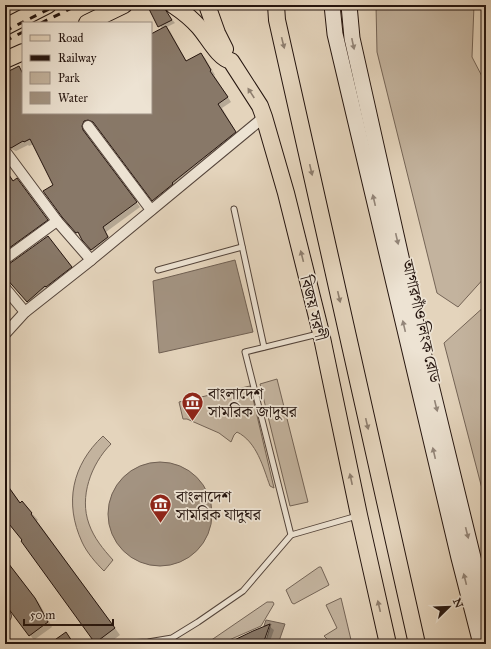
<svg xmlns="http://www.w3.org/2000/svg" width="491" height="649" font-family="'IM FELL Great Primer','Noto Serif Bengali',serif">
<rect width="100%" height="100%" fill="#e4d4bc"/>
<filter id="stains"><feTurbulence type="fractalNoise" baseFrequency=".005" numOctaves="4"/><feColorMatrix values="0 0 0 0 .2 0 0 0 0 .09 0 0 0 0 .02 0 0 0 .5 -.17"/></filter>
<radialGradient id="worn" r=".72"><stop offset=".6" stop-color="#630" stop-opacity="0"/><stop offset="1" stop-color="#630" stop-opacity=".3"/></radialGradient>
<g fill="#c3b39e" stroke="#746456">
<polygon points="376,5 474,5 472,57 486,84 486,276 458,307 437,293 377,52"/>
<polygon points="486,305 486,504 444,343"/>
<polygon points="277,379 308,502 290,506 260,384"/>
<path d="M250 386 274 488 270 486C263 467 257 442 237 432L234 435 231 442 219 433 187 419H183L179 402Z"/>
<path d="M103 436 111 444C91 464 79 497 89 524 94 538 103 549 113 560L104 571C96 563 87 553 82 542 64 503 72 465 103 436Z"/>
<polygon points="319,567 321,567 329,585 294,604 292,603 286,590"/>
<polygon points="341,598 352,644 332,644 324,636 337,628 326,605"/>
<polygon points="267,602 273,602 274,604 261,626 220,644 216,644 210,641"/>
</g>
<g fill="#a39381" stroke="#706053">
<polygon points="235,260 253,332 159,353 153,281"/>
<circle cx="160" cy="514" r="52"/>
<polygon points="266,620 285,624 278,644 265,644 271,624 264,626"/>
</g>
<g fill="#0003">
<polygon points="160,5 164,5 166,7 167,14 175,23 167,27 170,31 187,62 201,54 205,58 215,75 214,75 231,102 222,108 239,137 157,204 96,124 89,125 86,128 87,135 140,207 106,232 112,242 96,254 77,232 34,144 29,146 28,145 16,151 11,149 5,141 5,75 19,67 23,71 23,113 151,113 151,35 162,29 150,9"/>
<polygon points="5,168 14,182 21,184 51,224 5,258"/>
<polygon points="48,237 75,271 32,305 5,275 5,266 9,265"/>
<polygon points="5,313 13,322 5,329"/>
<polygon points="5,481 21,504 28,509 38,520 37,521 120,635 108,644 98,644 96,642 22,541 24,540 5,519"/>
<polygon points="5,559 39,603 52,627 34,640 10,609 5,614"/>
<polygon points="269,626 274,630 269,644 229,644"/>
</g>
<g fill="#887868" stroke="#24140e">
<polygon points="157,5 164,5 165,9 172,20 158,27 149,9"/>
<polygon points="166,26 186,61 201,53 211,70 210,71 228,97 218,104 236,132 172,183 173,184 152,201 93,122 88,120 84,121 82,126 83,130 137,202 103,227 108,237 91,250 82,240 78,232 76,233 62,217 43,191 53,185 30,139 24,142 23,141 11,148 5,145 5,73 19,66 23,74 23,113 151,113 151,34"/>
<polygon points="5,169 13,181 17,178 48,220 5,251"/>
<polygon points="48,236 72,267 46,287 45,286 27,302 5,277 5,265 9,264"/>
<polygon points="5,482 20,503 22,501 32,513 31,514 115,628 95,643 21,541 22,540 5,519"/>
<polygon points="5,559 35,598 48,622 29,636 5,604"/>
<polygon points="270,624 263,644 226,644 253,631"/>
<polygon points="66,632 74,644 49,644"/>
</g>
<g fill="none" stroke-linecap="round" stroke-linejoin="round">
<defs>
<g id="service">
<polyline points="234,209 264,347"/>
<polyline points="158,270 242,247"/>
<polyline points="318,334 245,352 291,535 357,516"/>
<polyline points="125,643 148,642 172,638 198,622 243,591 291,535"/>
</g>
<g id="minor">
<polyline points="88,126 151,210"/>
<polyline points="5,151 57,221 91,260"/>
<polyline points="5,259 57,221"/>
<polyline points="5,288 25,312"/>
<polyline points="5,334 25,312 91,260 264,117"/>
<polyline points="5,617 6,616"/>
</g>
<g id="secondary">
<polyline points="332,5 335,34 459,558 481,644"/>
<polyline points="349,5 352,38 414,315 486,611"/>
</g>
<g id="primary">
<path d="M173 5C182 11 192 19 199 27 208 37 218 58 231 61L260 106 264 117 286 193 321 333 359 515 388 644"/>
<polyline points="207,5 217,33 225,49"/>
<polyline points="276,5 277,20 417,644"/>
<polyline points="87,23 124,5"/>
<polyline points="5,27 48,5"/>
<polyline points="5,60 23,52"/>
</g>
</defs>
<use href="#service" stroke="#54443a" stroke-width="7"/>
<use href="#minor" stroke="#54443a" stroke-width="12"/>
<use href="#secondary" stroke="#24140e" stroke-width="17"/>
<use href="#primary" stroke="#24140e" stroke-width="18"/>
<use href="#service" stroke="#ede3d3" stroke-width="5"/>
<use href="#minor" stroke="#ede3d3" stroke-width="10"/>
<use href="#secondary" stroke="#ede3d3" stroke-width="15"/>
<use href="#primary" stroke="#e4d4bc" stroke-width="16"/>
<g stroke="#24140e" stroke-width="3" stroke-dasharray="7 7" stroke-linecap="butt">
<polyline points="41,23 78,5"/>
<polyline points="5,31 57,5"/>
<polyline points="5,41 23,32"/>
</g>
</g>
<defs><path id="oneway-solid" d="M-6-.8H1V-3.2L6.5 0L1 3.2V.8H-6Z"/></defs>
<g fill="#8e7e6e">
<use href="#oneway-solid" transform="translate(283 43) rotate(76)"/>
<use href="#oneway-solid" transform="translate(251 93) rotate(-123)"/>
<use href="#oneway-solid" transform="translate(311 170) rotate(77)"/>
<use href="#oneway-solid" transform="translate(302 256) rotate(-104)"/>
<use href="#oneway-solid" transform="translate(339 297) rotate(77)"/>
<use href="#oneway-solid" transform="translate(367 424) rotate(77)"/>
<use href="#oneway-solid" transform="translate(351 479) rotate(-102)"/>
<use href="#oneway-solid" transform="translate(379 606) rotate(-103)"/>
</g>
<g fill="#93867a">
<use href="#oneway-solid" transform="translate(353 44) rotate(78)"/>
<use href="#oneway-solid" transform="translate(374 200) rotate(-103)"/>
<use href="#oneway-solid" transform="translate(397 239) rotate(77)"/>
<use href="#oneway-solid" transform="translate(404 326) rotate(-103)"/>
<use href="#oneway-solid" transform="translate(436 406) rotate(76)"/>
<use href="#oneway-solid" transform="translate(434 453) rotate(-103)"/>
<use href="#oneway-solid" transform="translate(467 533) rotate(76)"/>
<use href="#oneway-solid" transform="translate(465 579) rotate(-104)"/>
</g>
<defs>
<symbol id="museum-pin" viewBox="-11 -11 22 30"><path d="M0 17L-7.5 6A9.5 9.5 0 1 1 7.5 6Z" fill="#8f2418" stroke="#ede3d3"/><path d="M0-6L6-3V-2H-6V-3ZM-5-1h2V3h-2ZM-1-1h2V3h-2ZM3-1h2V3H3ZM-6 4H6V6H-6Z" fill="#fff"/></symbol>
</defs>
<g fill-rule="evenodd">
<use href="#museum-pin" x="180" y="390" width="25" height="34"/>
<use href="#museum-pin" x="148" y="492" width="25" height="34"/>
</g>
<g text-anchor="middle" stroke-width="3.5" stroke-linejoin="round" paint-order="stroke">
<g font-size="16" fill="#24140e" stroke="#ede3d3">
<text transform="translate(314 308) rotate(76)" y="6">বিজয় সরণী</text>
<text transform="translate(422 321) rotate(77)" y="6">আগারগাঁও লিংক রোড</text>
</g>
<g font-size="16" fill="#24140e" stroke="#ede3d3" text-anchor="start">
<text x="208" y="399">বাংলাদেশ<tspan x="208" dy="18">সামরিক জাদুঘর</tspan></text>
<text x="176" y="502">বাংলাদেশ<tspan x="176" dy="18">সামরিক যাদুঘর</tspan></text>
</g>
</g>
<rect width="491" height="649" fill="none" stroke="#e4d4bc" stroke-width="20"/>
<rect x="6" y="6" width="479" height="637" fill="none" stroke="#24140e" stroke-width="2"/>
<rect x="10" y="10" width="471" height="629" fill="none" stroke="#24140e"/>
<rect x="22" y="22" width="130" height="92" fill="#ede3d3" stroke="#9d9084"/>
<rect x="30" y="35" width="20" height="6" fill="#e4d4bc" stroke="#9d9084"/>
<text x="58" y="42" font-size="12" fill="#24140e">Road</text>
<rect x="30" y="55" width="20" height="6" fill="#24140e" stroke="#9d9084"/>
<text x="58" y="62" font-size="12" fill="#24140e">Railway</text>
<rect x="30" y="72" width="20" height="12" fill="#c3b39e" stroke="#9d9084"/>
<text x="58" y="82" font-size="12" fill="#24140e">Park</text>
<rect x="30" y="92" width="20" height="12" fill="#a39381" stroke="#9d9084"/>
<text x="58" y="102" font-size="12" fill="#24140e">Water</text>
<g transform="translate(449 607) rotate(67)" stroke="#ede3d3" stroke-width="3" paint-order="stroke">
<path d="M0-3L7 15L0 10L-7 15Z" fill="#24140e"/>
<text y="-6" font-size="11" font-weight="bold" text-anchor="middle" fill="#24140e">N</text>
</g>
<path d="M24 619v6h89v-6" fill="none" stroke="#24140e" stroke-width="2"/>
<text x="30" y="619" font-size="12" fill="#24140e" stroke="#ede3d3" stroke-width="3" paint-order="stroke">50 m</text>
<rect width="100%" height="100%" filter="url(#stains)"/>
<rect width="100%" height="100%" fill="url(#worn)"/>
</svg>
